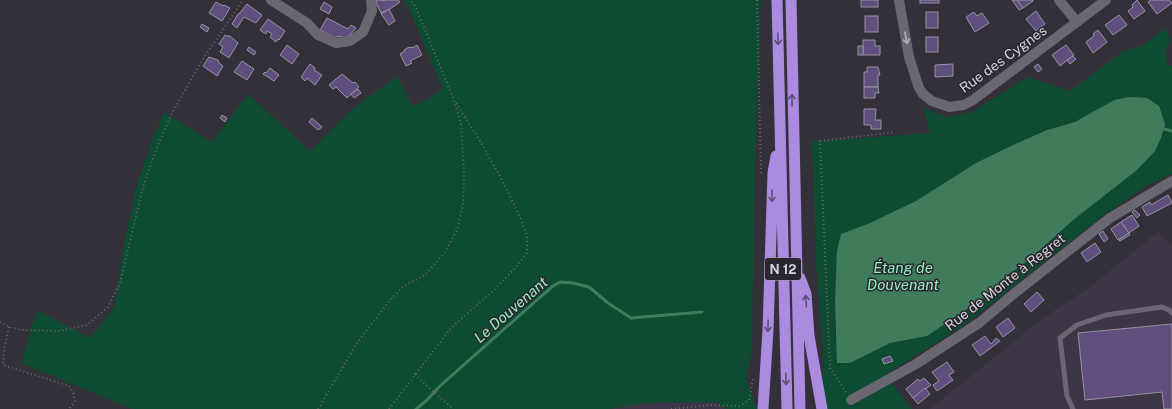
<svg xmlns="http://www.w3.org/2000/svg" width="1172" height="409" font-family="'Public Sans',sans-serif">
<rect width="100%" height="100%" fill="#33303a"/>
<g fill="#3c3646">
<polygon points="1158,232 1172,246 1172,409 930,409 1043,318 1090,287"/>
<polygon points="716,402 726,409 608,409 645,403"/>
</g>
<g fill="#0e4c31" fill-rule="evenodd">
<polygon points="404,0 761,0 755,161 752,352 746,379 757,409 726,409 716,402 645,403 608,409 132,409 21,363 37,310 90,338 114,308 124,243 138,181 153,138 164,112 212,142 248,94 310,151 351,110 397,76 412,106 422,102 443,89 408,6"/>
<path d="M1164 28C1172 40 1172 40 1165 52L1168 66H1172V174L1151 183 1103 216 963 326 885 375 912 409H821L823 359 816 258 813 169 811 142 930 133 923 108 947 117 970 113 1028 77 1070 91 1122 52 1144 45ZM1114 100 1155 151 1137 170 1072 221 1029 260 1006 276 989 294 927 336 890 343 850 363 835 329 836 281 850 231 870 223 916 201 976 163 1013 145 1047 130 1075 122Z"/>
</g>
<polygon fill="#407b5c" points="1129,97 1147,98 1159,106 1165,124 1161,138 1155,151 1137,170 1072,221 1029,260 1006,276 989,294 927,336 890,343 850,363 837,363 835,302 837,251 841,234 870,223 916,201 976,163 1013,145 1047,130 1075,122 1114,100"/>
<g fill="none" stroke-linecap="round" stroke-linejoin="round">
<g stroke="#407b5c" stroke-width="3">
<polyline points="1164,129 1172,131"/>
<polyline points="416,409 426,401 440,386 538,299 553,286 560,282 573,283 589,287 608,303 631,318 702,312"/>
</g>
</g>
<g fill="#604e7f" stroke="#97939f">
<polygon points="376,0 382,0 383,1 385,0 398,0 400,2 390,9 381,13 377,5"/>
<rect x="861" y="0" width="17" height="7"/>
<rect x="920" y="0" width="19" height="3"/>
<polygon points="1012,0 1017,0 1023,8 1019,10"/>
<polygon points="1017,0 1033,0 1033,1 1023,8"/>
<polygon points="1137,0 1145,11 1134,19 1128,11 1133,7 1132,5"/>
<polygon points="1151,0 1169,0 1172,3 1157,14 1148,2"/>
<polygon points="216,2 223,6 224,5 230,8 222,21 209,13"/>
<polygon points="324,2 332,7 329,14 320,9"/>
<polygon points="247,4 262,15 256,23 244,17 237,28 232,24 238,14 239,14"/>
<polygon points="389,9 395,21 389,25 381,14"/>
<polygon points="1036,11 1045,24 1036,31 1026,19"/>
<rect x="926" y="12" width="12" height="16"/>
<polygon points="974,12 977,16 982,13 989,23 975,32 966,17"/>
<polygon points="1119,15 1127,25 1113,35 1105,25"/>
<rect x="865" y="16" width="13" height="16"/>
<polygon points="327,18 348,29 351,25 356,28 349,36 345,38 338,36 335,38 320,30"/>
<polygon points="268,19 285,31 279,40 278,39 276,42 270,37 272,34 267,31 266,34 260,30"/>
<polygon points="202,24 209,28 207,32 200,27"/>
<polygon points="1098,30 1107,42 1093,53 1086,42 1094,36 1093,34"/>
<polygon points="225,35 227,36 230,36 238,43 229,58 220,52 223,47 219,44"/>
<rect x="926" y="37" width="12" height="15"/>
<polygon points="863,40 875,40 875,46 880,46 880,55 863,55"/>
<polygon points="287,45 299,54 292,64 280,55"/>
<polygon points="417,45 422,55 410,61 412,63 406,66 400,54 405,51 404,50 409,47 409,48 412,47 413,48"/>
<polygon points="1066,45 1074,55 1060,66 1052,55"/>
<rect x="858" y="46" width="5" height="9"/>
<polygon points="249,47 256,52 254,55 247,50"/>
<polygon points="1073,56 1076,59 1070,64 1067,60"/>
<polygon points="209,57 218,60 219,63 223,66 217,76 203,66"/>
<polygon points="242,61 254,69 247,80 234,72"/>
<polygon points="310,64 315,68 314,70 322,75 315,85 307,78 305,81 301,77"/>
<polygon points="953,64 953,76 935,77 935,65"/>
<polygon points="1038,64 1042,69 1038,72 1034,67"/>
<polygon points="867,67 878,67 880,75 878,75 878,87 864,87 864,72 867,72"/>
<polygon points="270,68 279,75 274,81 263,74 265,72 266,73"/>
<polygon points="342,74 353,83 355,82 359,87 347,98 336,87 333,89 329,85"/>
<polygon points="864,87 878,87 879,93 875,93 875,98 864,98"/>
<polygon points="358,89 361,93 354,98 351,94"/>
<polygon points="864,109 876,109 875,120 881,120 881,129 871,129 871,125 864,125"/>
<polygon points="222,115 227,118 225,122 220,118"/>
<polygon points="312,118 322,127 318,130 309,122"/>
<polygon points="1168,195 1172,203 1147,216 1142,207 1150,202 1151,205"/>
<polygon points="1135,210 1140,215 1137,218 1132,212"/>
<polygon points="1132,215 1139,226 1129,233 1121,222"/>
<polygon points="1121,222 1129,233 1118,240 1111,229"/>
<polygon points="1103,231 1108,239 1104,242 1099,234"/>
<polygon points="1129,233 1130,235 1120,241 1119,240"/>
<polygon points="1095,243 1101,252 1087,262 1081,253"/>
<polygon points="1037,292 1044,300 1031,312 1024,304"/>
<polygon points="1008,318 1015,328 1003,337 996,327"/>
<polygon points="1172,324 1172,409 1164,409 1162,392 1085,400 1078,333"/>
<polygon points="985,336 991,344 996,338 1000,341 980,356 972,345"/>
<polygon points="890,356 893,361 884,364 882,359"/>
<polygon points="947,362 954,372 949,375 953,380 937,391 933,385 939,381 932,372"/>
<polygon points="924,378 931,385 913,398 906,389 918,379 920,381"/>
<polygon points="925,388 930,394 918,404 913,398"/>
</g>
<g fill="none" stroke-linecap="round" stroke-linejoin="round">
<g stroke="#69666f" stroke-width="2" stroke-dasharray="1 3" stroke-linecap="butt">
<polyline points="757,0 761,175"/>
<polyline points="0,322 9,327 22,330 59,331 87,325 108,307 120,283 143,187 158,145 173,111 201,62 243,0"/>
<polyline points="9,327 4,350 3,365 69,386 73,392 75,401 69,409"/>
<path d="M415 374C427 387 440 397 453 409"/>
<polyline points="846,392 830,368 820,141 895,132"/>
<polyline points="318,409 357,343 390,300 404,286 425,275 445,252 457,230 463,205 464,173 461,124 454,100 416,8 411,0"/>
<polyline points="389,409 451,328 495,289 515,268 527,253 527,236 520,217 501,178 480,141 456,103"/>
<polyline points="671,409 711,405 739,406 749,400 753,379"/>
</g>
<polyline stroke="#6b6772" stroke-width="5" points="1073,409 1067,396 1060,338 1077,325 1106,315 1162,307 1169,310 1172,313"/>
<g stroke="#6b6772" stroke-width="10">
<polyline points="271,0 307,23 318,35 336,43 350,41 363,32 372,11 371,0"/>
<polyline points="899,0 909,57 919,88 923,94 932,101 949,107 964,105 973,100 1106,0"/>
<polyline points="1059,0 1077,22"/>
<polyline points="851,400 916,364 979,323 1016,292 1110,218 1172,181"/>
</g>
<g stroke="#ab8bdf" stroke-width="11">
<polyline points="777,0 787,409"/>
<polyline points="791,0 800,409"/>
<polyline points="800,278 806,294 809,336 822,409"/>
<polyline points="763,409 768,330 773,173 776,156"/>
</g>
</g>
<defs><path id="oneway-shaft" d="M-6 0H5M1.5-3L5.5 0L1.5 3" fill="none" stroke-width="1.6" stroke-linecap="round" stroke-linejoin="round"/></defs>
<use stroke="#b4b2ba" href="#oneway-shaft" transform="translate(906 38) rotate(80)"/>
<g stroke="#5d4e76">
<use href="#oneway-shaft" transform="translate(778 39) rotate(89)"/>
<use href="#oneway-shaft" transform="translate(792 100) rotate(-91)"/>
<use href="#oneway-shaft" transform="translate(772 196) rotate(92)"/>
<use href="#oneway-shaft" transform="translate(806 301) rotate(-94)"/>
<use href="#oneway-shaft" transform="translate(768 326) rotate(92)"/>
<use href="#oneway-shaft" transform="translate(786 379) rotate(89)"/>
</g>
<g text-anchor="middle" stroke-width="3" stroke-linejoin="round" paint-order="stroke">
<rect fill="#292630" stroke="#a19ea6" stroke-width="1" x="765" y="258" width="36" height="22" rx="3"/>
<g font-size="13" font-weight="bold" fill="#d4d2d9">
<text x="783" y="274">N 12</text>
</g>
<g font-size="14" fill="#d4d2d9" stroke="#292630">
<text transform="translate(1003 59) rotate(-36)" y="5">Rue des Cygnes</text>
<text transform="translate(1005 282) rotate(-38)" y="5">Rue de Monte à Regret</text>
</g>
<g font-size="15" font-style="italic" fill="#94edbd" stroke="#292630">
<text x="903" y="273">Étang de<tspan x="903" dy="17">Douvenant</tspan></text>
<text transform="translate(511 310) rotate(-41)" y="5">Le Douvenant</text>
</g>
</g>
</svg>
